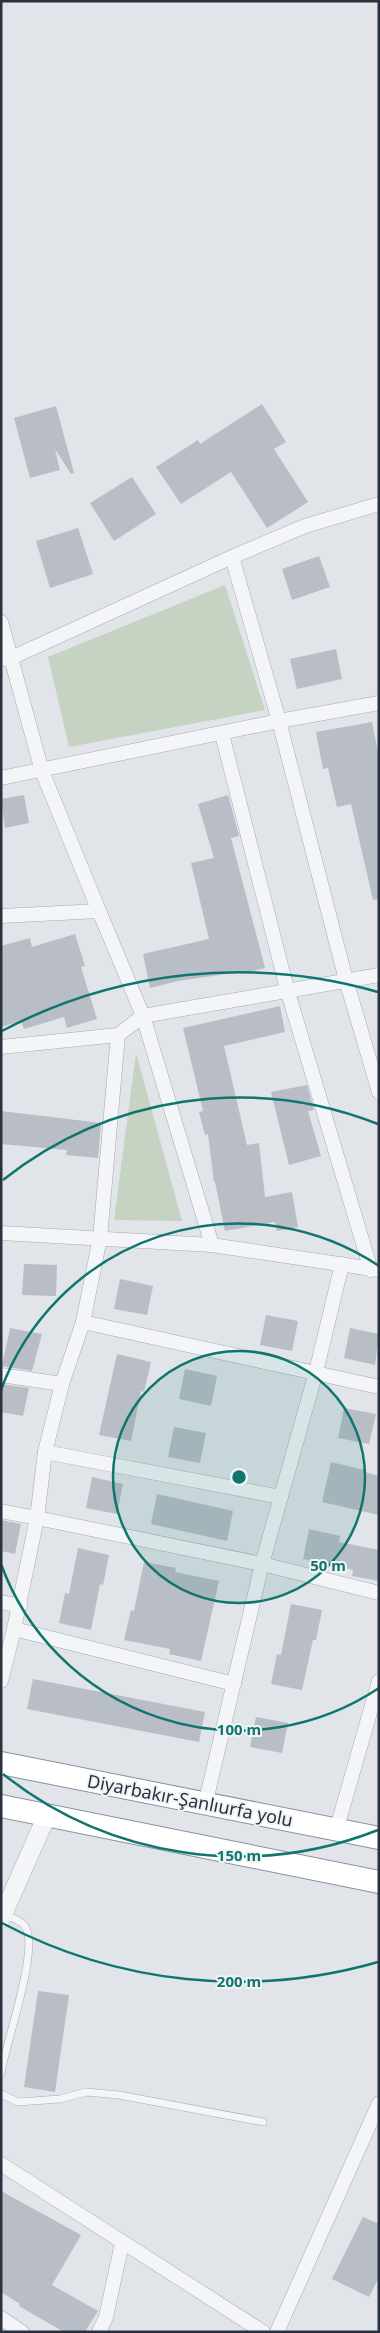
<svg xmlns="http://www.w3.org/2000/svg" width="380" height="2333" font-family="'Noto Sans',sans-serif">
<rect width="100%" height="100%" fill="#e1e4e9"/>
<g fill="#c6d3c3">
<polygon points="225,585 265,710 69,747 48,657"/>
<polygon points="136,1053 182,1221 114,1220"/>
</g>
<g fill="#b9bdc6">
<polygon points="262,404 286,442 274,449 308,502 267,528 231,472 181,504 156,467 198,440 200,444"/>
<polygon points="56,406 74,473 71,474 55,449 60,470 30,478 14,418"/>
<polygon points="132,477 156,514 114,541 90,503"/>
<polygon points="78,528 93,574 50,588 36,541"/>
<polygon points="319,556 330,587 292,600 282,569"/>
<polygon points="336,649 342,679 297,689 290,659"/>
<polygon points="372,722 379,758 379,899 373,900 351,804 337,807 328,768 323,769 316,732"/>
<polygon points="24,795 29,823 5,828 1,799"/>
<polygon points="228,795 239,836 231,838 265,968 240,974 240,972 178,981 150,988 143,954 209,939 191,863 214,858 198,804"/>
<polygon points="75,934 85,966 81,967 97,1019 67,1028 64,1017 24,1029 21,1021 1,1027 1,946 30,938 32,947"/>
<polygon points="280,1006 285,1032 224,1046 247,1145 259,1143 265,1197 292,1192 298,1227 277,1231 275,1222 225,1231 215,1182 214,1182 208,1134 205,1135 199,1112 203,1111 183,1028"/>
<polygon points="307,1085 314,1110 308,1111 321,1156 289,1165 271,1092"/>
<polygon points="1,1111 101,1123 98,1158 66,1155 67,1150 1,1144"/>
<polygon points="24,1264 57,1265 56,1296 22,1295"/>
<polygon points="120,1279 153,1286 147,1315 114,1309"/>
<polygon points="266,1315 298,1321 292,1351 260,1345"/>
<polygon points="10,1328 42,1334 32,1371 2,1366"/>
<polygon points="350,1328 379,1334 375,1365 344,1358"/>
<polygon points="117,1354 151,1362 144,1392 141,1391 131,1441 99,1435"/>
<polygon points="185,1369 217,1376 211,1406 179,1399"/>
<polygon points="1,1384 29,1388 23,1416 1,1412"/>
<polygon points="344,1408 376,1414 369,1444 338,1438"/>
<polygon points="174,1427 206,1433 200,1463 168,1457"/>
<polygon points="331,1462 365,1470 365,1472 379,1476 379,1515 322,1502"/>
<polygon points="92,1477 123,1484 117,1514 86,1508"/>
<polygon points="157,1494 233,1511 227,1541 151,1524"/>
<polygon points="1,1520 21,1524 15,1554 1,1551"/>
<polygon points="309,1529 340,1536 339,1542 379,1550 379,1581 352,1576 353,1570 303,1559"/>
<polygon points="78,1548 109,1555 103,1585 100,1584 91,1630 59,1623 65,1593 69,1594"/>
<polygon points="144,1562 176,1568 175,1572 219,1581 201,1661 169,1654 170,1649 124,1640 131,1610 134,1611"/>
<polygon points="291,1604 322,1610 316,1640 313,1640 302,1690 271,1684 277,1654 281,1655"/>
<polygon points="33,1679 205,1712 199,1742 27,1709"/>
<polygon points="256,1717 288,1723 282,1753 250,1747"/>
<polygon points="38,1991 69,1995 55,2092 24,2087"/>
<polygon points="1,2191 81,2235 52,2285 98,2311 85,2332 64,2332 19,2306 20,2304 1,2292"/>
<polygon points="363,2217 379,2224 379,2277 369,2297 332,2279"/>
</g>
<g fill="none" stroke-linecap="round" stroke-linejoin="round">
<defs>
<g id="service">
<path d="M1 2074C4 2047 42 1944 24 1925 20 1920 10 1917 4 1914"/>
<polyline points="1,2094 18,2102 60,2099 86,2092 119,2095 263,2122"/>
</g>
<g id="minor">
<polyline points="232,557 279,721 346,980 379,1092"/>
<polyline points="1,622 11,658 232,557 305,526 379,504"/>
<polyline points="1,659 11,658 42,771 99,911"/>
<polyline points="222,734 287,989 371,1270"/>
<polyline points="1,778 279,721 379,703"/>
<polyline points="1,916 99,911 143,1016 212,1245 379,1270"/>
<polyline points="1,1047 118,1035 143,1016 379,975"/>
<polyline points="1,1233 212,1245"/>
<polyline points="83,1322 379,1387"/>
<polyline points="1,1375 62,1384"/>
<polyline points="45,1452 281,1497"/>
<polyline points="1,1511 37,1518 45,1452 62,1384 83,1322 100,1238 118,1035"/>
<polyline points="1,1602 20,1606"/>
<polyline points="1,1681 14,1629"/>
<polyline points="234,1684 14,1629 37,1518 262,1564 316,1372 342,1264"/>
<polyline points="205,1805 262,1564 379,1593"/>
<polyline points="336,1831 379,1681"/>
<polyline points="1,2164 263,2332"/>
<polyline points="1,2318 22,2332"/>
<polyline points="99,2332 106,2317 122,2243"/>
<polyline points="277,2332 379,2103"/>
</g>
<polyline id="tertiary" points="1,1919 47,1815"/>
<g id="trunk">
<polyline points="1,1763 379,1838"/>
<polyline points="1,1806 379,1882"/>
</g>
</defs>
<use href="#service" stroke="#a6abb3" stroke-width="8"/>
<use href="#minor" stroke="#a6abb3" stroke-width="15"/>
<use href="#tertiary" stroke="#a6abb3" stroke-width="19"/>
<use href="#trunk" stroke="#89919f" stroke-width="24"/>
<use href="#service" stroke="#f4f5f8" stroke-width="7"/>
<use href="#minor" stroke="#f4f5f8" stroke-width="14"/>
<use href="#tertiary" stroke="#f4f5f8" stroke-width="18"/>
<use href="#trunk" stroke="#fff" stroke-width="22"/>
</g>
<circle cx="239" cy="1477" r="126" fill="#0f766e" fill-opacity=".12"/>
<g fill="none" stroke="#0f766e" stroke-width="2.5">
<circle cx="239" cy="1477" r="126"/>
<path d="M379 1688A253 253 0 0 1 1 1564M1 1390A253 253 0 0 1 379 1266"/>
<path d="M378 1830A379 379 0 0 1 3 1774M3 1180A379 379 0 0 1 378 1124"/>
<path d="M378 1962A505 505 0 0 1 2 1923M2 1031A505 505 0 0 1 378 992"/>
</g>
<g text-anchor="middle" stroke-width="4" stroke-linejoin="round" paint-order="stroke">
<g font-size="18" fill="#2a3240" stroke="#f1f3f7">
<text transform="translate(190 1801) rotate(11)" y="6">Diyarbakır-Şanlıurfa yolu</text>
</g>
</g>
<circle cx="239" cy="1477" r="8" fill="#0f766e" stroke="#f1f3f7" stroke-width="2.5"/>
<g font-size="15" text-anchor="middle" font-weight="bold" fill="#0f766e" stroke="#f1f3f7" stroke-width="4" stroke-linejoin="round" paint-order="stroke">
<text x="328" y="1571">50 m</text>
<text x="239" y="1735">100 m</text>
<text x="239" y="1861">150 m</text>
<text x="239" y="1987">200 m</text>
</g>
<rect width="380" height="2333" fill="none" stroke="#2a3240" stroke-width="5"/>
</svg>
